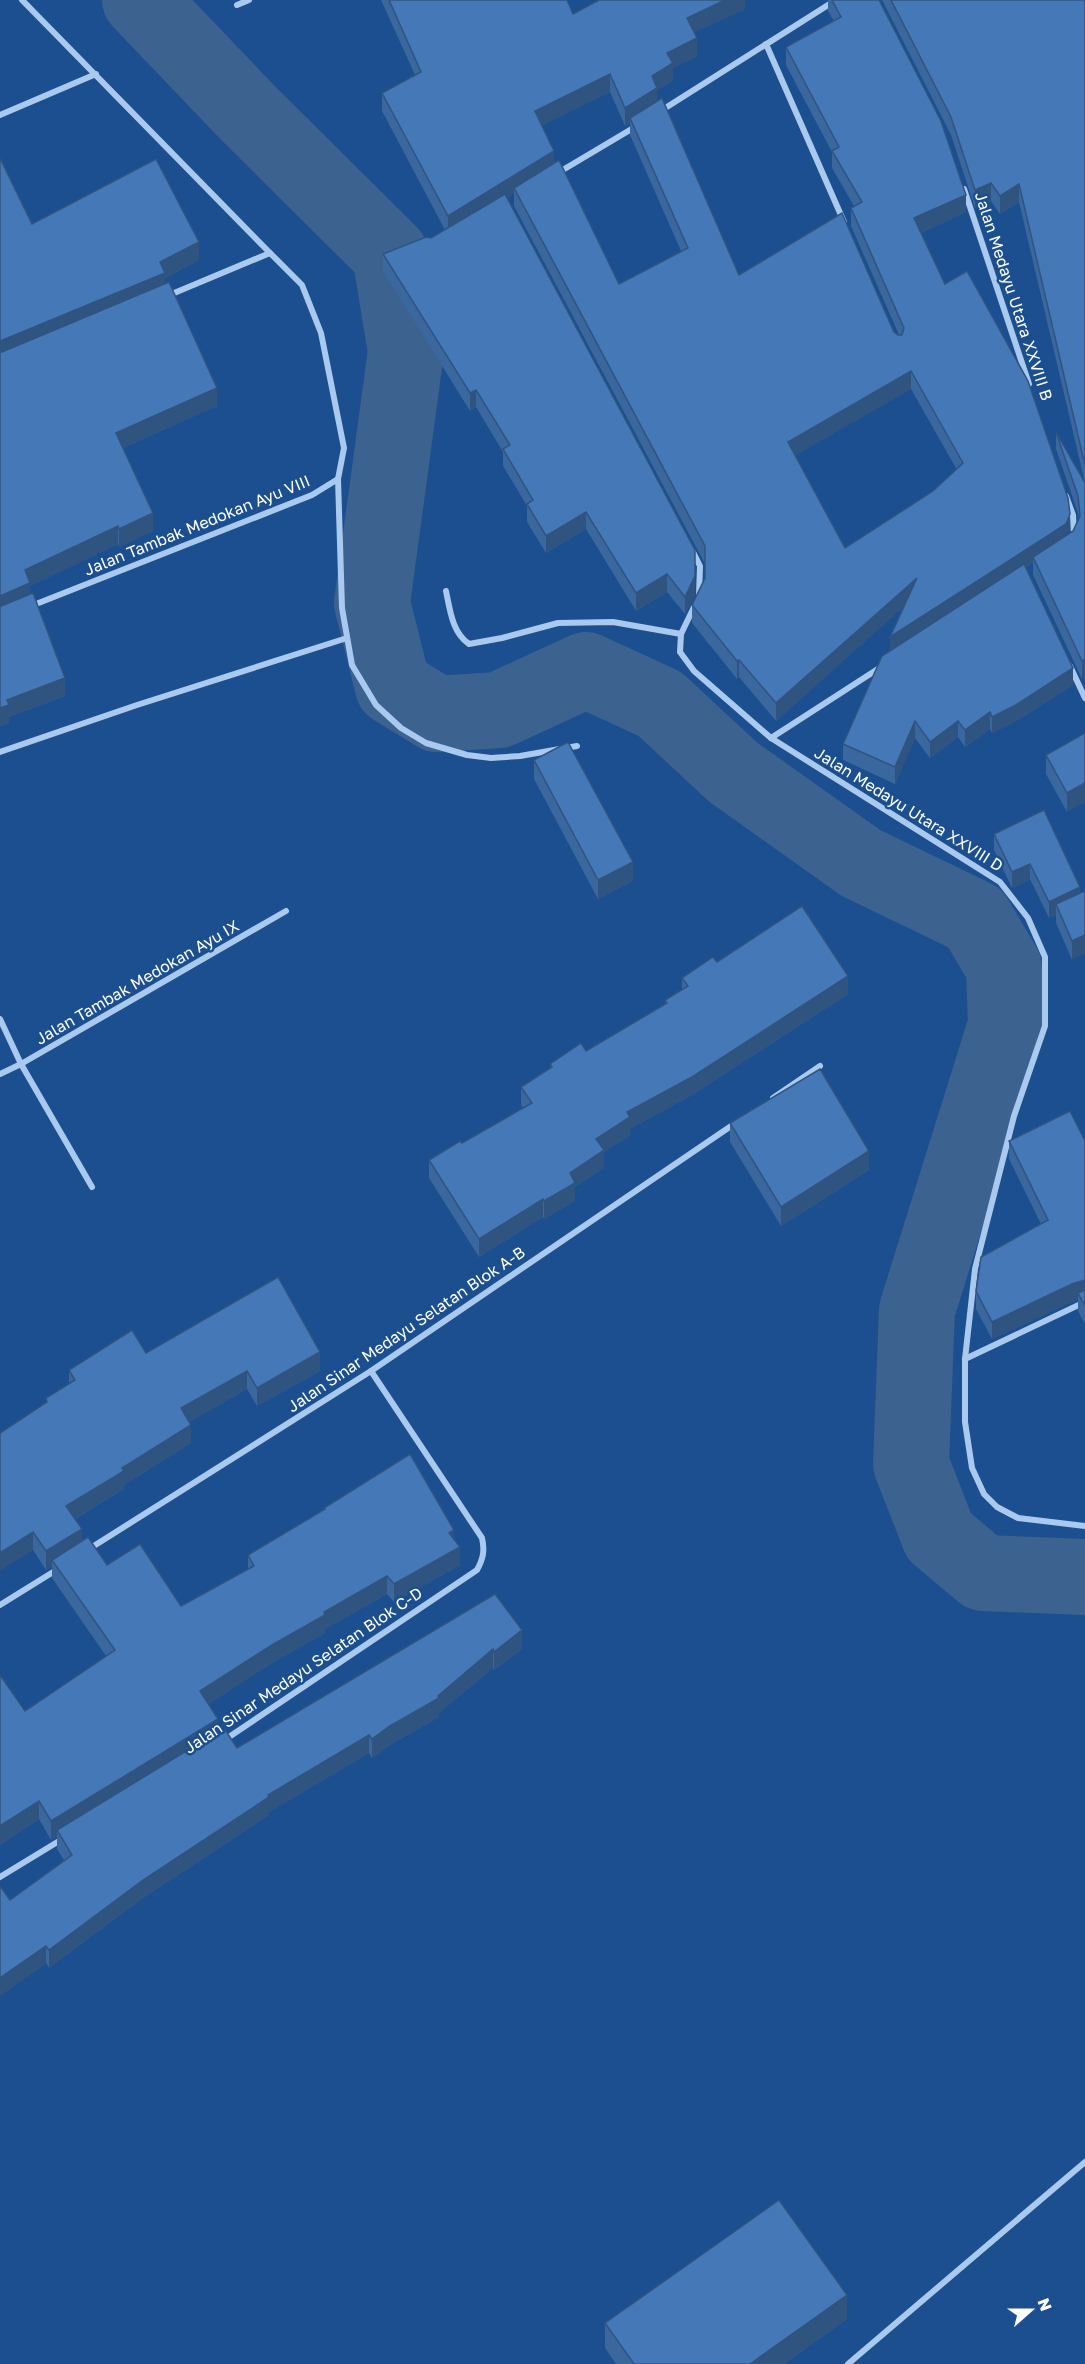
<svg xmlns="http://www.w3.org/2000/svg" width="1085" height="2364" viewBox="0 0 1085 2364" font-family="'Golos Text',sans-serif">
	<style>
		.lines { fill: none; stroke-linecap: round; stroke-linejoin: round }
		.river { stroke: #3c6290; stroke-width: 76 }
		.street { stroke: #a9c9ee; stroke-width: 6 }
		.wall { fill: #3a679d; fill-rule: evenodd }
		.shaded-wall { fill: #305480 }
		.building { fill: #4478b7; stroke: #305480; stroke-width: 1.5; fill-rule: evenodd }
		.labels { text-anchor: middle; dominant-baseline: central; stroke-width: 5; stroke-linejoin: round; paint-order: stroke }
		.street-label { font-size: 16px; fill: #fff; stroke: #1b4f8f }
	</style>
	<rect width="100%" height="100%" fill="#1b4f8f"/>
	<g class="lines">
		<path class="river" d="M140,0L248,113L390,254L406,351L372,603L393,687L437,714L499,710L586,670L660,704L733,772L861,863L975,918L1004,967L1006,1025L917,1310L911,1464L939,1536L983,1573L1085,1577"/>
		<g class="street">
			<path d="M22,0L270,253"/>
			<path d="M237,5L249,0"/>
			<path d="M766,44L844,222"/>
			<path d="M659,112L836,0"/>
			<path d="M0,115L96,74"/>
			<path d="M556,174L635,127"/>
			<path d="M964,189L1029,384"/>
			<path d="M167,296L270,253L302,285L321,333L344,448L338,479L342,608L352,665L376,705L401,728L426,743L467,755L491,758L520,756L577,746"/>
			<path d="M1066,496L1073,515L1074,535"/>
			<path d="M691,548L700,566L699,596"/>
			<path d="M446,591C450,610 452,632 469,644L502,638L558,623L613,622L681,634"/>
			<path d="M695,605L681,634L680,652L694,671L771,738L1000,882L1028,918L1045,957V1026L1014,1116L975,1269L965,1359V1422L972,1468L984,1494L997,1507L1018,1518L1085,1526"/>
			<path d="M31,606L312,495L338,479"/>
			<path d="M1070,666L1085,698"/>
			<path d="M771,738L881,667"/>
			<path d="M0,752L137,705L347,638"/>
			<path d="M0,1019L21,1064L92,1187"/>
			<path d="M0,1074L21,1064L286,911"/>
			<path d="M773,1098L820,1066"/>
			<path d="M965,1359L1085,1302"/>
			<path d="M89,1549L371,1371L737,1122"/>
			<path d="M0,1605L58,1569"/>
			<path d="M223,1741L477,1570C483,1559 485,1551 482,1538L371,1371"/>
			<path d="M0,1877L64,1838"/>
			<path d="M848,2364L1085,2162"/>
		</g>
	</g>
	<g class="wall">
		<path d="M381,0H567L573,14L745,0V9L694,32L697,56L673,68V81L657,90V101L739,275L894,332L898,335H899L851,226V208L854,206L832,168V152L786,65V47L834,21L828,11V0H879L966,212L921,233L945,284L1070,531L1068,534L1073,531L1079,519L1078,513L1056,449V432L1085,483V677L1082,679L1033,575V563L1025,568L1073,685L1016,721L992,733L990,729L965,747L958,737L930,758L915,738L895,784L843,760V744L890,651L903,607L776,721L739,677L737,679L692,623V605L705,578V564L514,206V193L507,198L695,594L685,614L667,592L636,611L586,529L546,553L527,522V506L503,466V452L476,407L470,411L383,271V254L431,238L445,230L382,111V93L415,75ZM610,92L625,126L630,123V135L681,251L619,284L554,163L542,125ZM911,389L957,470L933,491L845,548L795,455Z"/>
		<path d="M882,0H1085V483L1019,202L1000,214L991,201L975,208L951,135Z"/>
		<path d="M0,158L32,224L199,260L165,278V284L217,406L123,448L153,531L119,547L118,544L30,586V595L65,696L9,717V723L0,726Z"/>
		<path d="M1085,733L1067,812L1046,774V755Z"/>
		<path d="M534,760L633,881L598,899L534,779Z"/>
		<path d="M994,834L1080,887L1072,960L1056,923V915L1049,918L1030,879L1012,888L994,850Z"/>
		<path d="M717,962L848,994L692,1095L630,1129V1135L604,1152V1168L575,1187V1201L544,1219L543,1217L479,1257L429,1178V1160L462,1143L523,1108L521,1105V1087L550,1068V1064L586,1051L665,1004V1000L682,990V978Z"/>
		<path d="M730,1123L869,1170L781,1226L730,1142Z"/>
		<path d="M1009,1141H1085V1324L1078,1311V1300L1072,1302L992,1339L976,1309V1291L1041,1224L1009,1159Z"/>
		<path d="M146,1353L320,1371L257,1406L247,1389L189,1422L191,1443L124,1485V1489L75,1519L82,1541L107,1565L181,1606L248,1569V1555L324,1510V1508L454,1539L460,1565L394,1602L387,1594L325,1629V1633L272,1663L208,1704L218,1732L237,1748L495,1594L522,1649L494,1670L493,1668L439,1713V1717L390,1745L372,1758L369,1753L269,1812V1815L143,1898L49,1968L10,1900L64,1860L57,1849V1836L51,1840L39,1819L0,1845V1675L25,1711L106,1656L52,1578V1566L46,1570L33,1550L16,1424L46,1403V1398L69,1384V1370Z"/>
		<path d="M847,2319L784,2364H616L605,2348V2323Z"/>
	</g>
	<g class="shaded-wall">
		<path d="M725,0H745V9L687,36V18Z"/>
		<path d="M697,38V56L673,68V81L657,90V106L630,118V123L625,126V108L652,76L667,53Z"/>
		<path d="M610,74V92L535,129V111Z"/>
		<path d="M554,151V169L514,188V193L448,234V216Z"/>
		<path d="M991,183V201L975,208V190Z"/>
		<path d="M1019,184V202L1000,214V196Z"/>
		<path d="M966,195V212L914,236V218Z"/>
		<path d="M199,242V260L165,278V291L0,359V341Z"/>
		<path d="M911,371V389L788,460V442Z"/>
		<path d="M217,388V406L116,451V433Z"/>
		<path d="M476,390V407L470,411V393Z"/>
		<path d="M586,512V529L546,553V536Z"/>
		<path d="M153,513V531L119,547V529Z"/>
		<path d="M1070,514V531L1066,542L1033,557V563L890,655V637Z"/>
		<path d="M118,526V544L30,586V602L0,614V596L25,570Z"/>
		<path d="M667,574V592L636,611V593Z"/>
		<path d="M695,576V594L685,614V597Z"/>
		<path d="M917,578V595L776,721V703Z"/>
		<path d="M1085,659V677L1082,679V661Z"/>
		<path d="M739,660V677L737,679V661Z"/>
		<path d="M1073,668V685L1016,721L992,733V717Z"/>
		<path d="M65,678V696L9,717V723L0,726V708L7,700Z"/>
		<path d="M990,712V729L965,747V730Z"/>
		<path d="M915,721V738L895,784V767Z"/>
		<path d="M958,721V737L930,758V742Z"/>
		<path d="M1085,783V802L1067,812V793Z"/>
		<path d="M633,862V881L598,899V880Z"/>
		<path d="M1030,864V879L1012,888V872Z"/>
		<path d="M1080,887V903L1056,904V915L1049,918V902Z"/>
		<path d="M1085,935V954L1072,960V941Z"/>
		<path d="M848,976V994L692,1095L630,1129V1135L604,1152V1168L575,1187V1201L544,1219V1201L570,1173L596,1139L627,1112Z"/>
		<path d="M869,1151V1170L781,1226V1207Z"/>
		<path d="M543,1199V1217L479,1257V1239Z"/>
		<path d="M1085,1280V1298L1078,1293V1300L1072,1302L992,1339V1322L1072,1284Z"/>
		<path d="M320,1352V1371L257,1406V1388Z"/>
		<path d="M247,1371V1389L181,1427V1408Z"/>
		<path d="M191,1425V1443L124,1485V1489L66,1524V1506L122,1468Z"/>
		<path d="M82,1529V1547L52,1560V1566L46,1570V1551Z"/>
		<path d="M454,1530V1548L449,1533Z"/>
		<path d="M33,1532V1550L0,1571V1553Z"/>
		<path d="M460,1547V1565L394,1602V1584Z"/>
		<path d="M387,1576V1594L325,1629V1633L272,1663L200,1710V1691L324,1612Z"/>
		<path d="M522,1630V1649L494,1670V1652Z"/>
		<path d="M493,1649V1668L439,1713V1717L390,1745L372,1758V1739L390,1726L438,1696Z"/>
		<path d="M218,1719V1738L57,1830V1836L51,1840V1821Z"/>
		<path d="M369,1735V1753L269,1812V1815L143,1898L49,1968V1950L143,1880L268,1795Z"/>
		<path d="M39,1801V1819L0,1845V1826Z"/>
		<path d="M46,1946V1964L0,1996V1978Z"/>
		<path d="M847,2295V2319L784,2364H750Z"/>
	</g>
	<g class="building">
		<path d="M389,0H567L573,14L599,0H725L687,18L697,38L667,53L673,63L652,76L657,88L625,108L610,74L535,111L554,151L448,216L382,93L421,72Z"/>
		<path d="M832,0H879L941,121L966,195L914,218L945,284L967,271L1028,381L1068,498L1070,514L1066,524L890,637L917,578L776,703L739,660L737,661L692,605L705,578V546L514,188L559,160L619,284L688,248L630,118L662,98L739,275L842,213L894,332L898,335H902L904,328L851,208L862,202L832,151L839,147L786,47L841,17ZM911,371L963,463L933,491L845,548L788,442Z"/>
		<path d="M891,0H1085V465L1019,184L1000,196L991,183L975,190L951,117Z"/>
		<path d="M0,158L32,224L156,159L199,242L160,262L165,273L0,341Z"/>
		<path d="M505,194L695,550V576L685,597L667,574L636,593L586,512L546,536L527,504L533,500L503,449L510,445L476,390L470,393L383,254L426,237L431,238Z"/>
		<path d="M169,282L217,388L116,433L153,513L119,529L118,526L25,570L30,583L0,596V352H2Z"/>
		<path d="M1056,432L1085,483V659L1082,661L1033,557L1073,531L1080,516L1078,496Z"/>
		<path d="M1024,564L1073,668L1016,705L992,717L990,712L965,730L958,721L930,742L915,721L895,767L843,744L882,656Z"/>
		<path d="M33,593L65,678L7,700L9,705L0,708V605L1,606Z"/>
		<path d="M1085,733V783L1067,793L1046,755Z"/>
		<path d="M568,742L633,862L598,880L534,760Z"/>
		<path d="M1044,810L1080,887L1049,902L1030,864L1012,872L994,834Z"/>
		<path d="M1085,891V935L1072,941L1056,904Z"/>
		<path d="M802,906L848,976L692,1077L627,1112L630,1117L596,1139L604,1150L570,1173L575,1183L544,1201L543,1199L479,1239L429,1160L460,1141L462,1143L532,1103L521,1087L552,1067L550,1064L581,1043L586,1051L667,1003L665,1000L688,986L682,978L713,957L717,962Z"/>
		<path d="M820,1069L869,1151L781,1207L730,1123Z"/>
		<path d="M1070,1111L1085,1141V1280L1072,1284L992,1322L976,1291L981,1257L1048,1220L1009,1141Z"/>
		<path d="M278,1277L320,1352L257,1388L247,1371L181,1408L191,1425L122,1468L124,1471L66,1506L82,1529L46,1551L33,1532L0,1553V1433L47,1402L46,1398L75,1380L69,1370L132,1330L146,1353Z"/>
		<path d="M1085,1290V1306L1078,1293Z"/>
		<path d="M410,1454L454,1530L449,1533L460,1547L394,1584L387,1576L324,1612L325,1615L272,1645L200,1691L218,1719L51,1821L39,1801L0,1826V1675L25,1711L115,1650L52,1560L88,1537L107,1565L140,1544L181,1606L254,1566L248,1555L325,1509L324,1508Z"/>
		<path d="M495,1594L522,1630L494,1652L493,1649L438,1696L439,1698L390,1726L372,1739L369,1735L268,1795L269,1797L143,1880L49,1950L46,1946L0,1978V1886L10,1900L72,1855L57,1830L224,1728L237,1748Z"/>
		<path d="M779,2200L847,2295L750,2364H634L605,2323Z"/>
	</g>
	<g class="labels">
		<g class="street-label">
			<text transform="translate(1014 296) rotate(72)">Jalan Medayu Utara XXVIII B</text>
			<text transform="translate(197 525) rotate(-22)">Jalan Tambak Medokan Ayu VIII</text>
			<text transform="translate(909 809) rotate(32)">Jalan Medayu Utara XXVIII D</text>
			<text transform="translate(137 982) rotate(-30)">Jalan Tambak Medokan Ayu IX</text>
			<text transform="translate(406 1329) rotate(-34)">Jalan Sinar Medayu Selatan Blok A-B</text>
			<text transform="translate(303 1670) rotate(-34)">Jalan Sinar Medayu Selatan Blok C-D</text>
		</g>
	</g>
	<g transform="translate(1031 2310) rotate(69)" stroke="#1b4f8f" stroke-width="4.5" paint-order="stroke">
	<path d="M0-4.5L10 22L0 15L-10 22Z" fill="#ffffff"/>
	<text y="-9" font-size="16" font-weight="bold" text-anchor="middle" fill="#ffffff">N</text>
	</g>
</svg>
